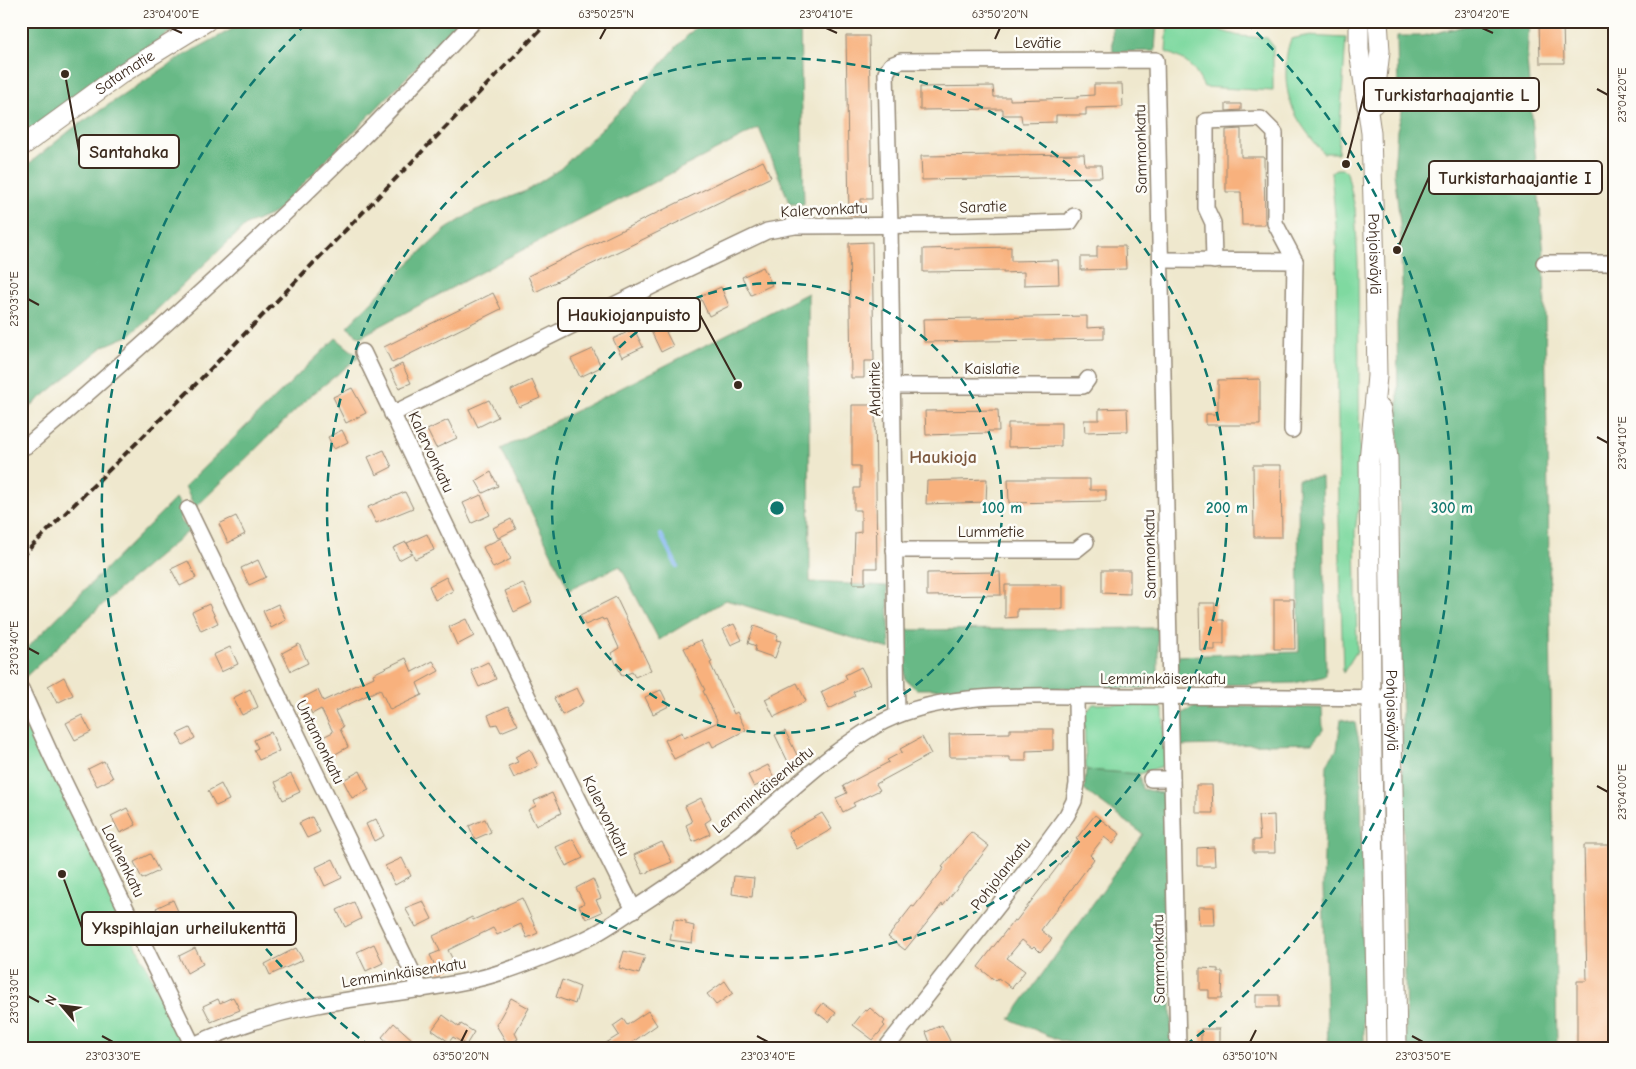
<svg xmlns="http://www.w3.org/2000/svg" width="1636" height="1069" viewBox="0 0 1636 1069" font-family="'Comic Neue',sans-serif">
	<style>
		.green { fill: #7fd9a0; stroke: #5d825f }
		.forest { fill: #67b986; stroke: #517252 }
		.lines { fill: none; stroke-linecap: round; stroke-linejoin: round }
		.stream { stroke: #84b7f1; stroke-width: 4.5 }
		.building { fill: #f8b17d }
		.minor-casing { stroke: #958976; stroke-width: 18 }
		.major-casing { stroke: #958976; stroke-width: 21 }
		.minor { stroke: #fff; stroke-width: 15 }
		.major { stroke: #fff; stroke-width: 19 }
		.rail { stroke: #3b2a1e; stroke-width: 4; stroke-dasharray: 8 4; stroke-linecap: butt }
		.ticks { fill: none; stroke: #3b2a1e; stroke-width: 2 }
		.ring { fill: none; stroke: #0f766e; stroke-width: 2.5; stroke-dasharray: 9 6 }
		.labels { text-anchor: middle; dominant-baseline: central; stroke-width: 5; stroke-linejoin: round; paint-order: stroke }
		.street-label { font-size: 16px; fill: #3b2a1e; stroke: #fdfcf7 }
		.neighbourhood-label { font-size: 18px; font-weight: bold; fill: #7d593f; stroke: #fdfcf7 }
		.centre { fill: #0f766e; stroke: #fdfcf7; stroke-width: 2.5 }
		.ring-label { font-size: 15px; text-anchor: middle; font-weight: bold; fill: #0f766e; stroke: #fdfcf7; stroke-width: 5; stroke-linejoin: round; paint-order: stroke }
		.leader { fill: none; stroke: #3b2a1e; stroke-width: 2 }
		.callout-dot { fill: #3b2a1e; stroke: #fdfcf7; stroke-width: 2 }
		.callout { fill: #fdfcf7; stroke: #3b2a1e; stroke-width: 2 }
		.callout-label { font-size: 18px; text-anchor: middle; font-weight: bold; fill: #3b2a1e }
		.neatline { fill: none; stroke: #3b2a1e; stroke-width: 2 }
		.ticks-label { font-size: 12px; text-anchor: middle; fill: #3b2a1e }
	</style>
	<rect width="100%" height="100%" fill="#fdfcf7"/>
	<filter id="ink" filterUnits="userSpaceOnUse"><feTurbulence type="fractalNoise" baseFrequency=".02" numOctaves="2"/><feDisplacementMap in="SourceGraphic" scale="10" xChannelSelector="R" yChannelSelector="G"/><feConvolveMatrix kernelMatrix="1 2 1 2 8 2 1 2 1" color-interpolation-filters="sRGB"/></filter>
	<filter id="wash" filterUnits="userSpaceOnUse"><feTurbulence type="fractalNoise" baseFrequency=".0096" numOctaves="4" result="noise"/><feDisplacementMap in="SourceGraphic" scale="20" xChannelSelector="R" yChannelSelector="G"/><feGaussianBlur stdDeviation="1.12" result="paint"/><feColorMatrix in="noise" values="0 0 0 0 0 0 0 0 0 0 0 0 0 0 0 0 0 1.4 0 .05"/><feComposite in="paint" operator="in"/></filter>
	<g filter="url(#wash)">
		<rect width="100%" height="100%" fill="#efe8ce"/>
		<g class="green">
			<path d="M1168,21H1204L1222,31L1239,36L1267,38L1273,46V91L1204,87C1193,66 1188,61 1166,52Z"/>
			<path d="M1223,21H1344L1323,27L1239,25Z"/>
			<path d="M1305,36L1346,38L1338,153H1323C1301,125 1285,107 1286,69C1286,58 1287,49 1291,39Z"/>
			<path d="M1336,169H1343L1347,172L1355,208L1358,262L1360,494L1355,532L1357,651L1343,673L1339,520L1336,225L1331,172Z"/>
			<path d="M1153,703L1163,709L1166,765L1139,774L1086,770L1084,716L1093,704Z"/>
			<path d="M21,706L183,1043L172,1048H21Z"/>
		</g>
		<g class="forest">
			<path d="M21,21H190L167,34L50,114L21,138Z"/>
			<path d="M247,21H461L275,213L246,225L130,335L104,346L21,414V170L72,129L181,57Z"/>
			<path d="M702,21H842L800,24L804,204H790L759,128L507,258L360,337L347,327L406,266L445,230L476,210L526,191L560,169L629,102L679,44Z"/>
			<path d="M1112,21H1157L1155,51L1113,52Z"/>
			<path d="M1486,21H1529L1527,60L1544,255L1557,1048H1406L1397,323L1402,285L1400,223L1394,172L1397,130L1403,108L1398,94L1397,36H1423Z"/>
			<path d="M808,293L810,582L888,586L890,649L726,600L659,640L620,566L569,590L501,449Z"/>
			<path d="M336,338L359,357L309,397L195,508L185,486Z"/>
			<path d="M1322,477L1326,676L1294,683L1183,686L1176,670V656L1299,652L1298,479Z"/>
			<path d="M176,498L185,513L179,519L190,530L117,591L23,679L21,674V654Z"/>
			<path d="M1158,628V676L1147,688L916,689L905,679L904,630Z"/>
			<path d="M1196,706L1322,708L1323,730L1312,743L1177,746V716Z"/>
			<path d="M1341,719L1355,723L1361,750L1364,1048H1328L1323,887L1327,764L1337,749Z"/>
			<path d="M1086,770L1139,774L1142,789L1166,794L1172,1048H1102L1061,1041L1010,1019L1143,834L1084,790Z"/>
		</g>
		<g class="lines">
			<path class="stream" d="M661,535L677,566"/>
		</g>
		<g id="blocks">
			<g class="building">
				<path d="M1539,21H1563L1564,63H1540Z"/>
				<path d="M846,36H869L872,199H861V215H849Z"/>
				<path d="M1094,84H1122L1123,107L1086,108V115H1056V122L1022,123L1021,115H1003V109L920,110V87L993,86L994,97H1010V100L1078,98V96L1094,95Z"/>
				<path d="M1226,104H1241V110L1226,111Z"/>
				<path d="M1241,129V157H1264L1265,225H1242L1241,192H1226V130Z"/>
				<path d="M1084,154L1085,165H1101L1102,177L922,180L921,156Z"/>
				<path d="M763,161L771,177L535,292L528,276Z"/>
				<path d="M872,242L874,361H864V378H851L849,243Z"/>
				<path d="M1097,246H1125L1126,269L1081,270V257H1097Z"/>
				<path d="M1011,247V261L1058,260L1059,284L1024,285V272L1003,273V271L923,272V249Z"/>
				<path d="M763,267L772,285L751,295L742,277Z"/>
				<path d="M721,287L729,306L709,316L700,297Z"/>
				<path d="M493,293L501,309L392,363L384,347Z"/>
				<path d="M678,307L686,324L666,332L673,346L661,352L651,331L659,327L655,318Z"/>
				<path d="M1087,316V328L1104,327V339L924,342L923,319Z"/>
				<path d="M634,329L643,347L622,357L613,339Z"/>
				<path d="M593,349L601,367L580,377L571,359Z"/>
				<path d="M402,364L411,383L399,388L390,370Z"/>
				<path d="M1260,379V425H1206V414H1218V380Z"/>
				<path d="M532,380L540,398L519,407L511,390Z"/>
				<path d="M352,388L366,413L346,423L333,397Z"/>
				<path d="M489,400L498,417L478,427L469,409Z"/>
				<path d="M852,405H875L877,568H865V584H853L855,533L861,532V510H854V488H860V466H852Z"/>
				<path d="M1127,408L1128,431L1085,432L1084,420H1099V409Z"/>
				<path d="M998,410L999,431H988V433L926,435L925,411Z"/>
				<path d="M448,420L457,438L436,448L427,430Z"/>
				<path d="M1008,423H1061V446L1008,447Z"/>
				<path d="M342,430L348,442L334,449L328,437Z"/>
				<path d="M384,450L392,467L376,475L368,457Z"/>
				<path d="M1253,465H1281L1282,537H1254Z"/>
				<path d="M491,472L498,486L483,493L476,481Z"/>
				<path d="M987,479L986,502L926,504L927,481Z"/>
				<path d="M1008,479H1090V490H1106V501L1009,503Z"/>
				<path d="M405,492L413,508L376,523L368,507L386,499V500Z"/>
				<path d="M481,495L490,515L472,523L463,503Z"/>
				<path d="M236,516L245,534L228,543L219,524Z"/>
				<path d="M511,519L516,529L498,538L493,528Z"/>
				<path d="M427,534L434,550L415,559L412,553L399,560L393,548L406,542L412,552L407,543Z"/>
				<path d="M501,538L511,559L493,568L483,547Z"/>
				<path d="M258,560L266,577L249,585L241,568Z"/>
				<path d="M188,561L196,578L180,586L171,569Z"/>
				<path d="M1102,570H1130V594L1102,593Z"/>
				<path d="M1000,572L1001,595L927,596V573Z"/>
				<path d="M446,577L453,591L435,600L429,586Z"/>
				<path d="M523,583L532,603L514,612L505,591Z"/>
				<path d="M1005,585H1063V609H1017V617L1005,618Z"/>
				<path d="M616,597L651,670L635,677L632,672L622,676L611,653L619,648L606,619L603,620L602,618L585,625L580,615Z"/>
				<path d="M1274,599H1294L1295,649H1274Z"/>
				<path d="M1199,603H1215V620H1224V644H1215V650H1200Z"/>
				<path d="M209,604L218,623L201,631L192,612Z"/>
				<path d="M278,604L286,620L271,628L263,611Z"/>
				<path d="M466,619L474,636L457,645L449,627Z"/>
				<path d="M734,624L742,640L731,645L723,629Z"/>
				<path d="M754,626L778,635L776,640L781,641L775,658L755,651L756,646L748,643Z"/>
				<path d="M701,640L712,662L710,663L734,714L737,712L746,730L713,747L710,741L674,759L665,740L682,732L684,738L718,722L703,691L705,690L684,648Z"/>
				<path d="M299,644L308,663L291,671L282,653Z"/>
				<path d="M230,647L238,664L221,672L213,655Z"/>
				<path d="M406,658L412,672L433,661L439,671L417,683L422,695L390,710L380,689L335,711L343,727L340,729L348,747L332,756L323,737L333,732L321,709L312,714L304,697L318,690L323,701L374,677L373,674Z"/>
				<path d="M488,662L496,679L479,687L471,670Z"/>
				<path d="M861,667L870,684L853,692L855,696L829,709L821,692L847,679L845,675Z"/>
				<path d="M64,677L73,695L57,703L48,686Z"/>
				<path d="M797,683L806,701L774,717L765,699Z"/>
				<path d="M577,688L584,702L581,704V705L562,715L554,698Z"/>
				<path d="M250,689L258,707L242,715L233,698Z"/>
				<path d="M661,690L669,706L653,714L645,697Z"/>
				<path d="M508,706L518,725L501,732L497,724L492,725L488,715Z"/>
				<path d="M82,715L91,732L75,740L66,723Z"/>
				<path d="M190,728L195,738L183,745L177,734Z"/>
				<path d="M1010,729H1053V750L1026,751V761H1010V757H950L949,734L1010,733Z"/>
				<path d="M785,731L802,765L792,770L775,735Z"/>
				<path d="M271,732L279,751L259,760L254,750L258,748L254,740Z"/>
				<path d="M922,737L931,754L876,784L880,790L853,803L855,806L843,812L836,798L847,793L843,786L889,762L887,760L902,752L900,749Z"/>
				<path d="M530,749L538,766L514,778L508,766L518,762L515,757Z"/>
				<path d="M104,761L113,778L97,786L88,769Z"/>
				<path d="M768,765L774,778L754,787L748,775Z"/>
				<path d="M360,771L369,790L352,798L343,780Z"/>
				<path d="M291,774L300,792L283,800L275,782Z"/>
				<path d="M221,784L229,800L216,806L208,791Z"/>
				<path d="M1196,785H1212L1213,813H1196Z"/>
				<path d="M552,793L561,813L536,826L528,810L536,806L534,801Z"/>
				<path d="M701,798L711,819L705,823L710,834L693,842L686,825L692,822L685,806Z"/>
				<path d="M127,808L136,825L120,833L111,816Z"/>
				<path d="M822,813L832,829L797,849L788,833Z"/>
				<path d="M1095,815L1120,834L1113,844L1104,837L1090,855L1094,859L1041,930L1052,939L1040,952L1034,946L1032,948L1022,940L1007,958L1025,971L1012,988L998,978L996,981L978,967L1014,920L1016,921L1078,840L1076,839Z"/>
				<path d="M1274,815L1275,853H1253V840H1260L1258,816Z"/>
				<path d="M312,817L320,832L307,838L299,823Z"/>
				<path d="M376,819L384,836L374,841L366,824Z"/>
				<path d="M485,819L491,832L475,839L469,826Z"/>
				<path d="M971,832L989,846L943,906L942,904L905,950L888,937L912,906L914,907L944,868L942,867Z"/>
				<path d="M573,839L583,858L566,866L556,847Z"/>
				<path d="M662,842L672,862L643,874L634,855Z"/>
				<path d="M1584,845H1615V1048H1577V981H1587Z"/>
				<path d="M1214,847L1215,866H1197V848Z"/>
				<path d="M150,854L159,871L142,879L134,862Z"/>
				<path d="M402,858L411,876L395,885L385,866Z"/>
				<path d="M333,859L342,878L325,886L316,867Z"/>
				<path d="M734,876L754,878L752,897L732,894Z"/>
				<path d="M593,879L601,898L596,900L602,912L586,919L579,906L584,903L576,888Z"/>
				<path d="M522,898L538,933L527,938L521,924L497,935L493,928L448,950L456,966L439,974L430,955L440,951L433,936L472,917L473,920Z"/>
				<path d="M173,900L181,918L165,926L156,908Z"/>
				<path d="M423,901L432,919L416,927L405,908Z"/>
				<path d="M354,902L361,919L345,927L337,910Z"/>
				<path d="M1198,907H1214L1215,925H1199Z"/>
				<path d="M674,919L686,921V924L694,926L692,943L670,940Z"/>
				<path d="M374,944L383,963L366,971L357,952Z"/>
				<path d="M195,948L203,964L187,973L179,956Z"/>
				<path d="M296,948L303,960L270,975L265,964Z"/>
				<path d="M624,951L645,956L639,974L619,968Z"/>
				<path d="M1200,968L1218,969V972H1223L1222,998H1209V990H1200Z"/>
				<path d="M562,980L580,987L575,1004L556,997Z"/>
				<path d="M725,981L733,993L716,1005L707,994Z"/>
				<rect x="1256" y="995" width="23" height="12"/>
				<path d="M233,997L240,1010L211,1022L203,1006L218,999L220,1003Z"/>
				<path d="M511,998L529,1008L515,1033L518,1039L508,1045L496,1025Z"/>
				<path d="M823,1003L836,1013L829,1022L816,1012Z"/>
				<path d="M870,1008L885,1021L883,1024L885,1026L873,1040L853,1025L865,1010L867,1011Z"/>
				<path d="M648,1011L657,1025L624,1048H598L619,1035L613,1026L623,1019L627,1025Z"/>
				<path d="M443,1015L459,1027L461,1024L474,1032L466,1045L453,1037L449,1042L432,1030Z"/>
				<path d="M394,1023L413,1040L406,1048H394L382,1037Z"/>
				<path d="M942,1025L950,1041L936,1048H932L926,1032Z"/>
				<rect x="1201" y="1029" width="18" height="19"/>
			</g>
		</g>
	</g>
	<g filter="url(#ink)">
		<use href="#blocks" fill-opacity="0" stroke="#958976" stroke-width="1"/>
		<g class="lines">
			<defs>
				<g id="minor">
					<path d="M1161,260L1295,261L1292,430"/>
					<path d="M1214,261L1213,223L1206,208V121L1261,119L1275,133V223L1295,261"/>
					<path d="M1544,263H1615"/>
					<path d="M363,352L539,720L634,910"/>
					<path d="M892,386H1083L1088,379"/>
					<path d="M392,414L681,272L767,231L795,226L961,225L1070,222L1074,216"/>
					<path d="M21,448L28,445C141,348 253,247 359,141C398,102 436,61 474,21"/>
					<path d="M188,509L421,990"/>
					<path d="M894,550H1076L1086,542"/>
					<path d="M21,689L51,755L194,1048"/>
					<path d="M897,715L890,225L886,73L891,65L901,61L1156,60L1178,1048"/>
					<path d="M1151,779H1172"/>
					<path d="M187,1048C228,1029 273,1013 317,1005C370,995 424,991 477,979C509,972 551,954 581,941C601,933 619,919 637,907C677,881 716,854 753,823C792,789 830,753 875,726C941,688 1037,697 1111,696C1204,696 1298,697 1391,698"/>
					<path d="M886,1048L1031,864L1067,815L1074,801L1077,784L1076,697"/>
				</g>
				<g id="major">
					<path id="s1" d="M1359,21V50L1371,133L1375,270L1377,376L1369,461L1371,698L1377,1048"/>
					<path d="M1374,104L1380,51L1378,21"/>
					<path id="s2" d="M21,147L121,74L207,21"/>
					<path id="s3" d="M1381,409L1388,458L1397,1048"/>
				</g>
			</defs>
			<use href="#minor" class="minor-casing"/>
			<use href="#major" class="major-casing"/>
			<use href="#minor" class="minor"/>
			<use href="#major" class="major"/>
			<path class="rail" d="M21,557L192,388L549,21"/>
		</g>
	</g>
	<path class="ticks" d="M171,28L182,33M826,28L837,33M1482,28L1493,33M600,39L606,28M995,39L1000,28M1597,89L1608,95M28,299L39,305M1597,437L1608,443M28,648L39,654M1597,786L1608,792M28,996L39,1002M102,1036L113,1042M757,1036L768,1042M1412,1036L1423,1042M461,1042L467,1030M1250,1042L1256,1030"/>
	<g class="ring">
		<circle cx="777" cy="508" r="225"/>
		<circle cx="777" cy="508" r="450"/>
		<path d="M371 1047A675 675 0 0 1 308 22M1246 22A675 675 0 0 1 1183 1047"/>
	</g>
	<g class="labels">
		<g class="street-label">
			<text x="1038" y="43">Levätie</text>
			<text stroke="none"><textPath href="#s2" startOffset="128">Satamatie</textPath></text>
			<text transform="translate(1141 149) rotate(-91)">Sammonkatu</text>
			<text transform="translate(983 207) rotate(-2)">Saratie</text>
			<text transform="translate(824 210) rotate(-3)">Kalervonkatu</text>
			<text stroke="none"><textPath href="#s1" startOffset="234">Pohjoisväylä</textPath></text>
			<text x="992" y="369">Kaislatie</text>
			<text transform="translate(875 389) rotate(-91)">Ahdintie</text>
			<text transform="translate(431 452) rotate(65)">Kalervonkatu</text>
			<text x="991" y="532">Lummetie</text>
			<text transform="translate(1150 554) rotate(-91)">Sammonkatu</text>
			<text x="1163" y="679">Lemminkäisenkatu</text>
			<text stroke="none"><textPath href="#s3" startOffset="302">Pohjoisväylä</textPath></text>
			<text transform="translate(320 742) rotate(64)">Untamonkatu</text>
			<text transform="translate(763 790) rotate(-40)">Lemminkäisenkatu</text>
			<text transform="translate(606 816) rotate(64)">Kalervonkatu</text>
			<text transform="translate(123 861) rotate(64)">Louhenkatu</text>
			<text transform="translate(1001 874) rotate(-52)">Pohjolankatu</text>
			<text transform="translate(1159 959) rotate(-91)">Sammonkatu</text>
			<text transform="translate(404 973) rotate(-9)">Lemminkäisenkatu</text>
		</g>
		<g class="neighbourhood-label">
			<text x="943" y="457">Haukioja</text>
		</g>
	</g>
	<circle cx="777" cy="508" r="8" class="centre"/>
	<g class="ring-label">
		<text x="1002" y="513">100 m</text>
		<text x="1227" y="513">200 m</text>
		<text x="1452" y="513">300 m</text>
	</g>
	<path class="leader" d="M1346 164L1364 95M65 74L79 151M1397 250L1429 177M738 385L700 315M62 874L82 928"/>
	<g class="callout-dot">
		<circle cx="1346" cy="164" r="5"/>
		<circle cx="65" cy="74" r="5"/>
		<circle cx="1397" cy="250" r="5"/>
		<circle cx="738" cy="385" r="5"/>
		<circle cx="62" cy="874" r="5"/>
	</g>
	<g class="callout">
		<rect x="1364" y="78" width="175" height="33" rx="5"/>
		<rect x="79" y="135" width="100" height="33" rx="5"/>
		<rect x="1429" y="161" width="173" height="33" rx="5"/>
		<rect x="558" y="298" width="142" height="33" rx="5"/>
		<rect x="82" y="912" width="214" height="33" rx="5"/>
	</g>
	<g class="callout-label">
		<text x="1452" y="101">Turkistarhaajantie L</text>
		<text x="129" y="158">Santahaka</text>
		<text x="1515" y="184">Turkistarhaajantie I</text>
		<text x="629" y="321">Haukiojanpuisto</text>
		<text x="189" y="934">Ykspihlajan urheilukenttä</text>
	</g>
	<rect width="1636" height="1069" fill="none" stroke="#fdfcf7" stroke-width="55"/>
	<g transform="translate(62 1006) rotate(298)" stroke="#fdfcf7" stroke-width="4" paint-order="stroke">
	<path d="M0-4L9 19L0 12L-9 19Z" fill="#3b2a1e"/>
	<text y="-8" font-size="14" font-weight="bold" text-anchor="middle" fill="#3b2a1e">N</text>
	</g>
	<rect x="28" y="28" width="1580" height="1014" class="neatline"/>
	<g class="ticks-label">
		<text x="171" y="18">23°04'00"E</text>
		<text x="606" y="18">63°50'25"N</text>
		<text x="826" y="18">23°04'10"E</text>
		<text x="1000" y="18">63°50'20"N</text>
		<text x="1482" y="18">23°04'20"E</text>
		<text transform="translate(1622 95) rotate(-90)" y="4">23°04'20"E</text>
		<text transform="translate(14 299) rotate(-90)" y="4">23°03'50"E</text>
		<text transform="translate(1622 443) rotate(-90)" y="4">23°04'10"E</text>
		<text transform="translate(14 648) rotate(-90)" y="4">23°03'40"E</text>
		<text transform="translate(1622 792) rotate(-90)" y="4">23°04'00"E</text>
		<text transform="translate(14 996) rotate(-90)" y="4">23°03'30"E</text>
		<text x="113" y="1060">23°03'30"E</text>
		<text x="461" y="1060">63°50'20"N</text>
		<text x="768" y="1060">23°03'40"E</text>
		<text x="1250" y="1060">63°50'10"N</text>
		<text x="1423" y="1060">23°03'50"E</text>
	</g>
</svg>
